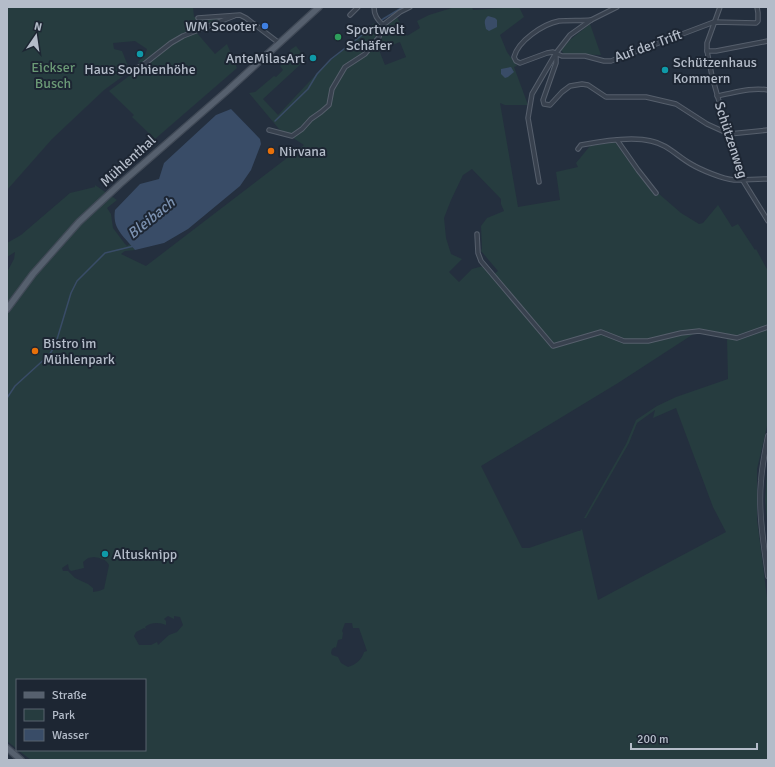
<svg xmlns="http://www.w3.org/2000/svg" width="775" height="767" viewBox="0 0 775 767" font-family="Signika,sans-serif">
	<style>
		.green { fill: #263c3f; fill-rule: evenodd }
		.water { fill: #394c67 }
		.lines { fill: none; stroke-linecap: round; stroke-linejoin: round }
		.stream { stroke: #394c67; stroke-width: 1.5 }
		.minor-casing { stroke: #565f6c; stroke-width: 5.5 }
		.tertiary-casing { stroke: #565f6c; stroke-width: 6 }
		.primary-casing { stroke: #414a57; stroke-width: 8 }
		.minor { stroke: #38414e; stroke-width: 3.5 }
		.tertiary { stroke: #38414e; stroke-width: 4.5 }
		.primary { stroke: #56606e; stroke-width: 5.5 }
		.shop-dot { fill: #3f7fe0; stroke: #1d2633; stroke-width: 1.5 }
		.leisure-dot { fill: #2e9e5b; stroke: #1d2633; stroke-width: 1.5 }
		.culture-dot { fill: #0f9aa8; stroke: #1d2633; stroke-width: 1.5 }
		.food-dot { fill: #e8710a; stroke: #1d2633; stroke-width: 1.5 }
		.labels { text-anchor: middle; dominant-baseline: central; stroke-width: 4; stroke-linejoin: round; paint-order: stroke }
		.poi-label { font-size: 14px; fill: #b4bcc9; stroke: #1d2633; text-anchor: start }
		.street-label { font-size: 14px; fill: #b4bcc9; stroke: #1d2633 }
		.park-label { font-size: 14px; fill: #6b9a76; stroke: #1d2633 }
		.water-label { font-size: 15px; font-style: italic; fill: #7c92b1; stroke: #1d2633 }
	</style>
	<rect width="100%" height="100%" fill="#242f3e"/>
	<g class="green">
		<path d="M7,7H193L194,17H227V19L188,33L141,65L138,62L145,55L147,49L135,41L113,43L114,49L122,51L130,71L104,90L52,139L7,190Z"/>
		<path d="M455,7H472L473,10L519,7L524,17L500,35L507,52L517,66L514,67L528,105H505L500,103L518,207L560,200L556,172L578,167L576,163L590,146L615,142L638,174L657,196L658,193L681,213L699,224L703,223L718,205L732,227L738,224L755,250L756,249L768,271V422L757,469V520L768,605V760H31L18,750H145V680H17V749L7,741V272L14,259L15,252L7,257V243L21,235L70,193L95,187V185L117,200L107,208L111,214L113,228L125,244L127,246L130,244L135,250L125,251L121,254L146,266L304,145L279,129L249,93L255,92L274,76L276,77L283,70L280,66L291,57L290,50L296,46L304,56L302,63L263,99L278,115L324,66L374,23L389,24L397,17L407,36L420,28L417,21L429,15ZM400,42L406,57L385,65L379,50ZM472,169L501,199V204L504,211L487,218L481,226L482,249L481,251L498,271L494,274L553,344L549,345L483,266L472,269L459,282L449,272L462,259L451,254L446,238L444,218L451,200L463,175ZM695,333L727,338L728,379L676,397L657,406L636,420L626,444L584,518H586L629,443L637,423L655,410L653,418L676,408L713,507L726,532L598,600L582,529L580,531H578L529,548H522L481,466L618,383ZM94,557C100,558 106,559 109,565L104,589L99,591L93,592V588L88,584L75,578L68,571H63L62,568L68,564L69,569L71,571L84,568L83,562L88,558ZM168,616L174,619V616L180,617L183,625L177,632L169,635L158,645L157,642L151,645H139L134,636L136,632L144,628L146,629L145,627C150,622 160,622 166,625V621L164,619ZM345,623H352L353,628H359L367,651L364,652C362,660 355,665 348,667L341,663L338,657L332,655L331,653L332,649L335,647L336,648L338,640L342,639L343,633L342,631Z"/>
		<path d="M590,24L601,55L564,54L561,50L571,39Z"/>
		<path d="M196,32L215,54L227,44L237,68L155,139L132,117L134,115L109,91L172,44L182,37Z"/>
		<path d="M768,458V530L765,500Z"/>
	</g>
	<g class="water">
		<path d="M488,16L495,18L497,20V27L489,31L486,29C485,24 483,20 488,16Z"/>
		<path d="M511,67L514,72L508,77L505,78L501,74V69Z"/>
		<path d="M231,109L260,139L261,144L251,170L240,186L188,229L164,243L135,250C124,236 112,229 115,210L140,184L159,179L164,163L216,115Z"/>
	</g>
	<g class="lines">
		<g class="stream">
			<path d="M275,121L308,89L317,74L331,59L383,19L403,7"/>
			<path d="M7,398L15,386L49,355L55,346L71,293L77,281L105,253L134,246"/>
		</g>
		<defs>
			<g id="minor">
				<path d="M374,7C374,15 377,19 383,25"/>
				<path d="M720,7L707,43V51L712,76L735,159L742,179L768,221"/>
				<path d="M350,15L358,7"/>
				<path d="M198,18L240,15L246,18L279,43"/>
				<path d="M591,20C581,21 570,20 559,21C543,24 518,41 514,57L516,61L520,63L547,53L553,52L562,56H585L604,61H611L714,22L756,23L758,21V13L757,7"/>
				<path d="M383,25L400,12L410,7"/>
				<path d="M707,51H716L768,41"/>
				<path d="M556,53V63L543,100L544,104L550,105L562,92L570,86L582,84L588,85L606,97H646L676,104L707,124L729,134L768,130"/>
				<path d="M133,70L143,65L171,43L183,36L234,16"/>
				<path d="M717,96C734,93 751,87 768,90"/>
				<path d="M269,130L292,136L302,129L311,119L321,112L329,105L332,89L345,67L365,54L379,37L383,25"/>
				<path d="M617,140L638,170L656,193"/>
				<path d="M578,149L581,145C601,141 632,136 651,141C667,144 677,156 691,164C701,170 723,179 734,180C745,180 757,179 768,179"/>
				<path d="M539,182L528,118L532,94L556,53L570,35L591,20L617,7"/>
				<path d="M477,234L478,253L481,261L553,346L601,332L624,341H648L681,333L699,331L737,338L768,327"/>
			</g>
			<path id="tertiary" d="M768,436C765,451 762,466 761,481C758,513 764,545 768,576"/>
			<g id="primary">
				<path d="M7,309L33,274L79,222L120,184L228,90L319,7"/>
				<path d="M7,748L21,760"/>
			</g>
		</defs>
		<use href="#minor" class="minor-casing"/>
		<use href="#tertiary" class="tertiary-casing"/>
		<use href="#primary" class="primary-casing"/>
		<use href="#minor" class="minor"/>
		<use href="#tertiary" class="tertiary"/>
		<use href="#primary" class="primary"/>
	</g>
	<circle class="shop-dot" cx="265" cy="26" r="4"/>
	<circle class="leisure-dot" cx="338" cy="37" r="4"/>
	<g class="culture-dot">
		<circle cx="140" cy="54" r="4"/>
		<circle cx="313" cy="58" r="4"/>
		<circle cx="665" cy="70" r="4"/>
		<circle cx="105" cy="554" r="4"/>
	</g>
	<g class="food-dot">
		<circle cx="271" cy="151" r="4"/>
		<circle cx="35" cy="351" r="4"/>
	</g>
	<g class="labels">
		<g class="poi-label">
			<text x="257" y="26" text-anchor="end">WM Scooter</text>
			<text x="346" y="29">Sportwelt<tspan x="346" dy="16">Schäfer</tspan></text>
			<text x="305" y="58" text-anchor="end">AnteMilasArt</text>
			<text x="673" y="62">Schützenhaus<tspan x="673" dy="16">Kommern</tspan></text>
			<text x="140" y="69" text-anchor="middle">Haus Sophienhöhe</text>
			<text x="279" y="151">Nirvana</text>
			<text x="43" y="343">Bistro im<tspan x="43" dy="16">Mühlenpark</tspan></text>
			<text x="113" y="554">Altusknipp</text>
		</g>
		<g class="street-label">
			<text transform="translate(648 46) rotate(-20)">Auf der Trift</text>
			<text transform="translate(731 140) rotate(72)">Schützenweg</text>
			<text transform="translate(128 161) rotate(-42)">Mühlenthal</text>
		</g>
		<g class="park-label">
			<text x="53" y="67">Eickser<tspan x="53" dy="16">Busch</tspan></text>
		</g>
		<g class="water-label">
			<text transform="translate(151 218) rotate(-39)">Bleibach</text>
		</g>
	</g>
	<rect width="775" height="767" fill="none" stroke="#b4bcc9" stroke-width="16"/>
	<rect x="16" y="679" width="130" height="72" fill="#1d2633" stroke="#59626f"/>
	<rect x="24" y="692" width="20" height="6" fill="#56606e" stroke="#59626f"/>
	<text x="52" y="699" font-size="12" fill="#b4bcc9">Straße</text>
	<rect x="24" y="709" width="20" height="12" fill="#263c3f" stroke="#59626f"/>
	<text x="52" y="719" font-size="12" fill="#b4bcc9">Park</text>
	<rect x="24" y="729" width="20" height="12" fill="#394c67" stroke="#59626f"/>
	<text x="52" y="739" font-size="12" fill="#b4bcc9">Wasser</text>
	<g transform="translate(36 36) rotate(13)" stroke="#1d2633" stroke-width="3" paint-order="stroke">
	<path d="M0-3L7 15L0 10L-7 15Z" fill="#b4bcc9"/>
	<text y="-6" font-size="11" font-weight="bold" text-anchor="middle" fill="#b4bcc9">N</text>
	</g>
	<path d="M631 743v6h126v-6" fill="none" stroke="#b4bcc9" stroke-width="2"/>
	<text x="637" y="743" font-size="12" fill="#b4bcc9" stroke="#1d2633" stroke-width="3" paint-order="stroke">200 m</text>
</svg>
